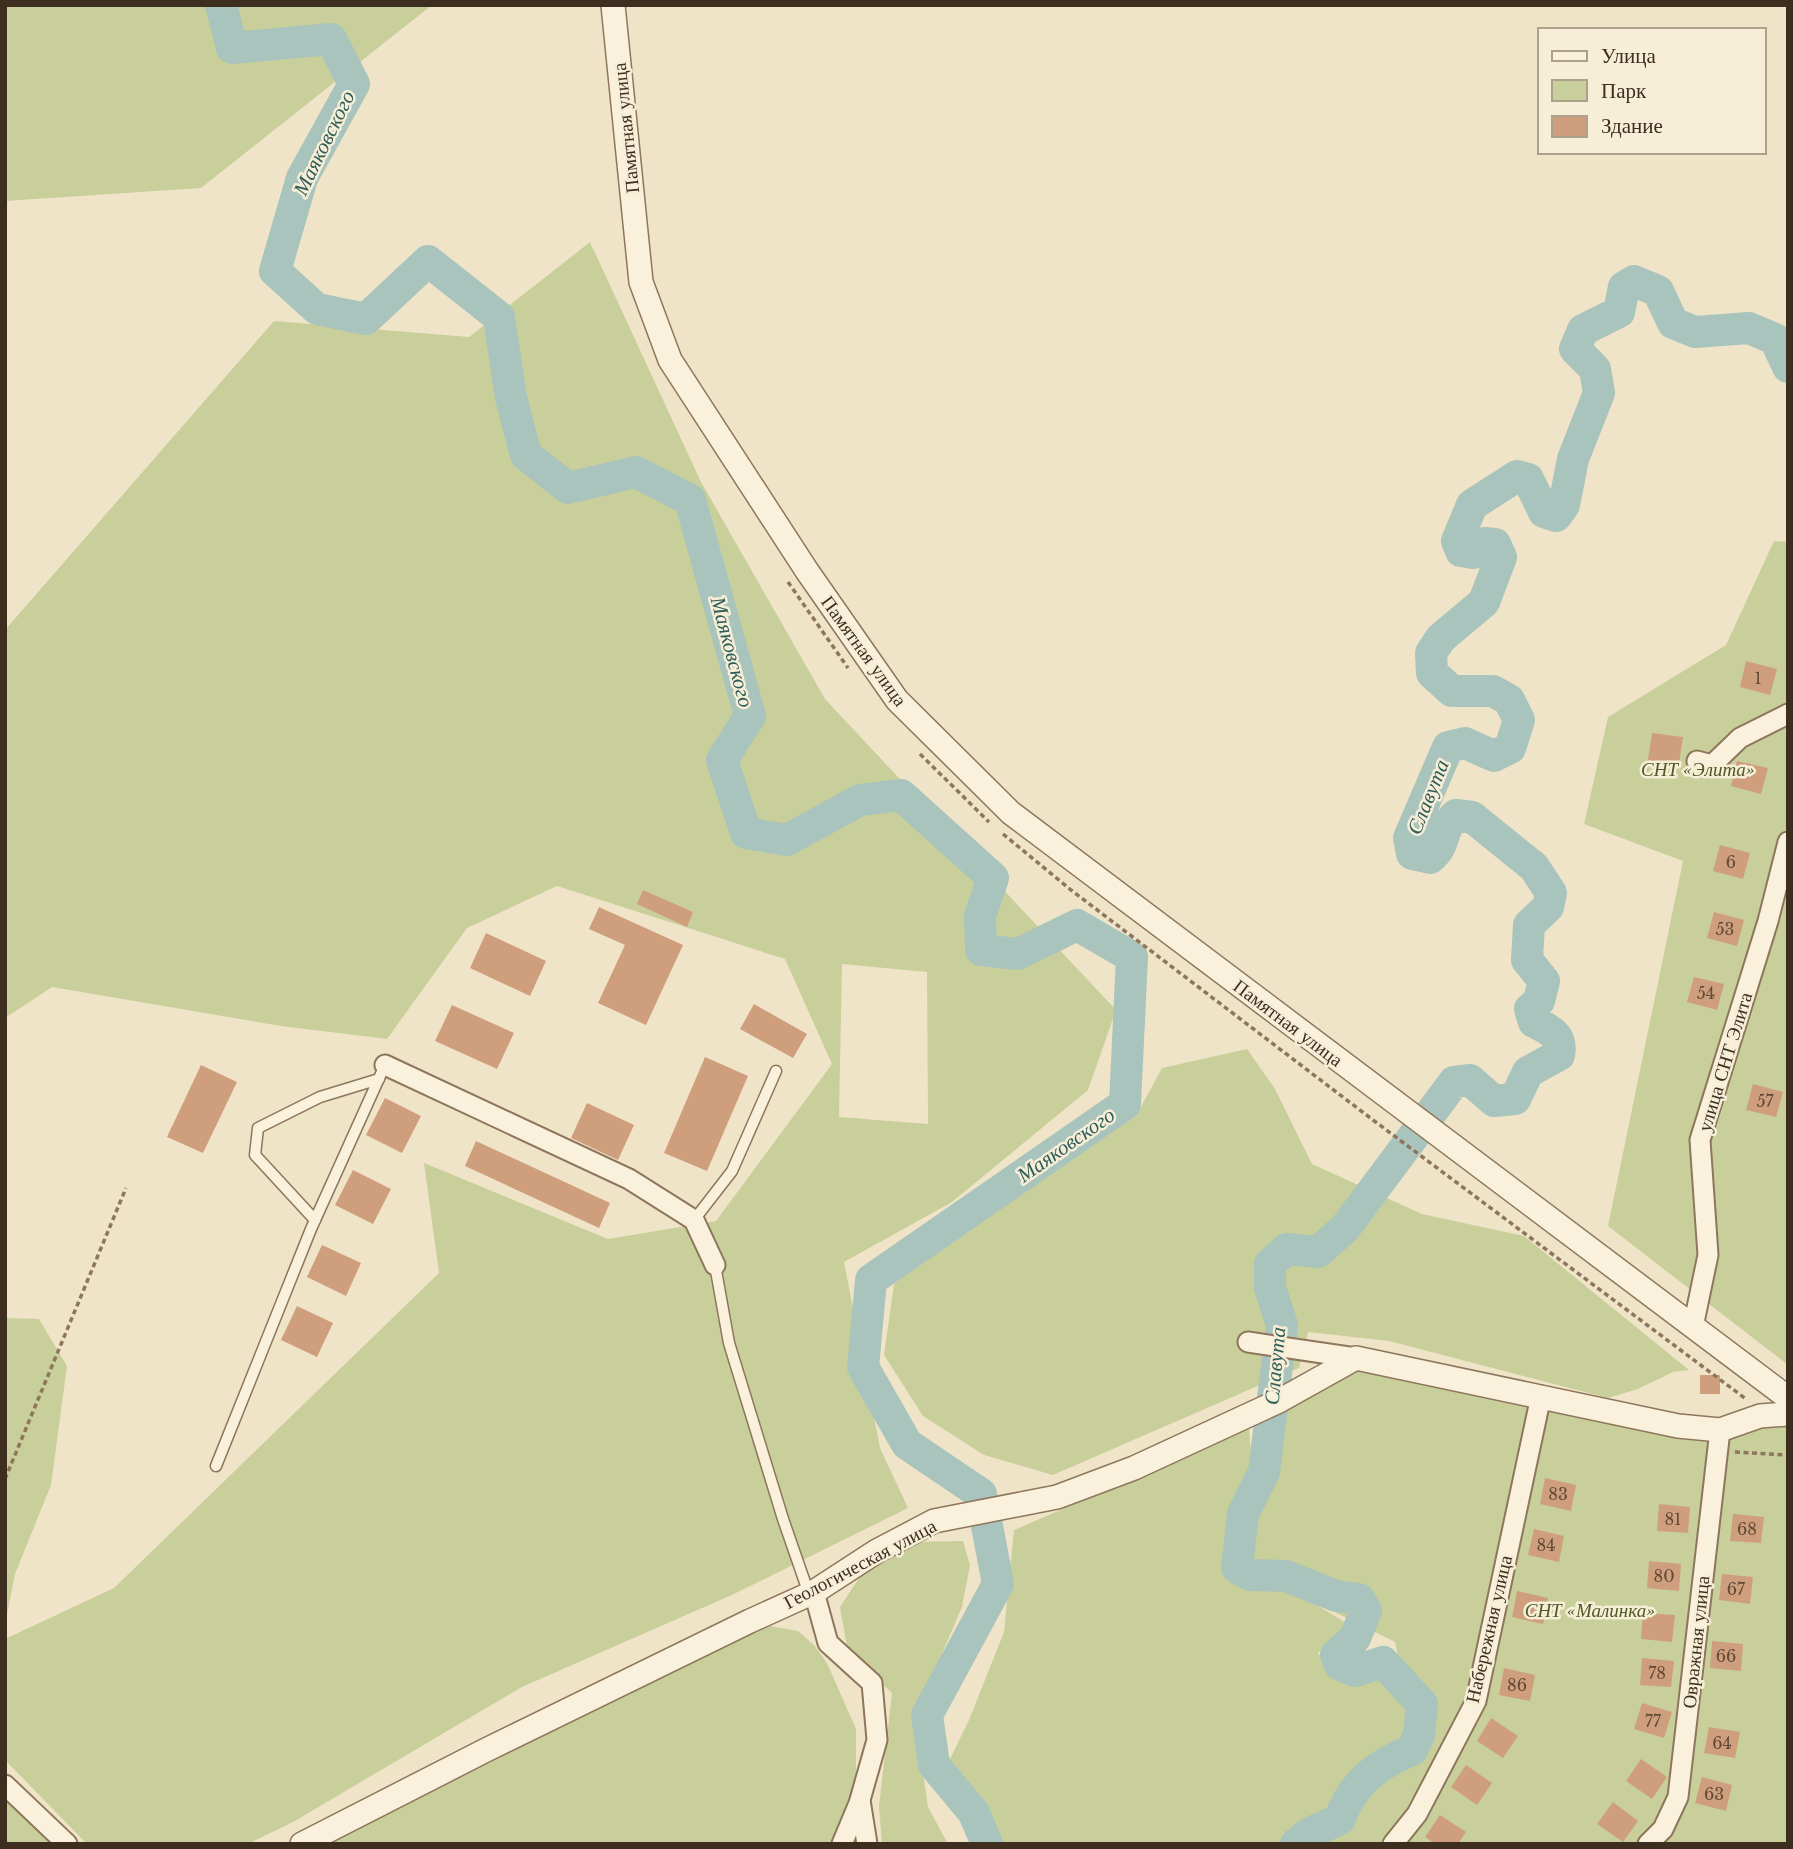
<svg xmlns="http://www.w3.org/2000/svg" width="1793" height="1849" viewBox="0 0 1793 1849" font-family="'Libre Baskerville',serif">
	<style>
		.green { fill: #c9cf9b; fill-rule: evenodd }
		.lines { fill: none; stroke-linecap: round; stroke-linejoin: round }
		.river { stroke: #a9c4bc; stroke-width: 32 }
		.building { fill: #cf9f7d }
		.service-casing { stroke: #8d765c; stroke-width: 13 }
		.minor-casing { stroke: #8d765c; stroke-width: 23 }
		.tertiary-casing { stroke: #8d765c; stroke-width: 26 }
		.path { stroke: #8d765c; stroke-width: 3.5; stroke-dasharray: 5 3.5; stroke-linecap: butt }
		.service { stroke: #faf1dc; stroke-width: 10 }
		.minor { stroke: #faf1dc; stroke-width: 19 }
		.tertiary { stroke: #faf1dc; stroke-width: 23 }
		.labels { text-anchor: middle; dominant-baseline: central; stroke-width: 5; stroke-linejoin: round; paint-order: stroke }
		.number-label { font-size: 16px; fill: #624a37 }
		.street-label { font-size: 19px; fill: #3d2e20; stroke: #f7eed8 }
		.park-label { font-size: 19px; font-style: italic; fill: #4d5a26; stroke: #f7eed8 }
		.water-label { font-size: 21px; font-style: italic; fill: #2f5d5a; stroke: #f7eed8 }
	</style>
	<rect width="100%" height="100%" fill="#f0e4c8"/>
	<g class="green">
		<path d="M5,5H432L201,188L5,201Z"/>
		<path d="M590,242L701,482L825,699L1116,1010L1088,1090L952,1202L844,1262L880,1448L908,1508L734,1594L522,1687L293,1822L248,1844H87L5,1760V1639L114,1588L439,1273L424,1163L608,1239L716,1221L832,1064L785,959L557,886L467,928L387,1039L281,1026L52,987L5,1018V630L274,321L469,337ZM842,964L927,972L928,1124L839,1117Z"/>
		<path d="M1774,541L1788,542V1365L1608,1226L1683,861L1584,824L1608,717L1726,645Z"/>
		<path d="M1247,1049L1275,1089L1312,1164L1422,1214L1524,1236L1689,1370L1673,1372L1638,1389L1608,1398L1389,1341L1308,1332L1299,1368L1053,1475L984,1455L923,1416L884,1355L894,1284L935,1250L998,1206L1136,1116L1162,1068Z"/>
		<path d="M5,1318L39,1319L67,1366L51,1485L15,1574L5,1625Z"/>
		<path d="M1356,1358L1678,1426L1788,1414V1844H1312L1340,1819L1346,1801L1367,1775L1389,1759L1413,1728L1395,1642L1300,1595L1353,1627L1334,1638L1318,1653L1334,1672L1348,1678L1396,1669L1411,1728L1369,1766L1321,1818L1287,1844H1001L996,1831L949,1761L969,1720L1004,1632L1014,1530L1249,1429L1252,1464L1231,1547L1237,1580L1284,1587C1270,1578 1253,1577 1237,1568L1243,1514L1279,1401Z"/>
		<path d="M963,1541L970,1565L962,1607L925,1693L922,1766L928,1807L948,1844H882L879,1806L892,1693L848,1653L840,1607L867,1566L912,1542Z"/>
		<path d="M770,1626L798,1631L814,1645L827,1663L856,1729V1782L850,1802L867,1844H325L544,1732Z"/>
		<path d="M5,1793L56,1844H5Z"/>
	</g>
	<g class="lines">
		<g class="river">
			<path d="M221,5L232,48L331,39L354,84L302,178L275,271L317,309L366,319L428,261L499,317L511,398L526,455L568,488L636,472L690,500L750,716L722,760L746,833L787,840L860,800L901,795L993,878L980,916L981,950L1018,954L1077,925L1132,957L1125,1104L871,1280L863,1367L907,1444L981,1494L998,1584L927,1715L934,1765L974,1813L987,1844"/>
			<path d="M1296,1844L1308,1834L1340,1819C1352,1783 1378,1764 1412,1750L1419,1735L1422,1704L1383,1662L1355,1671L1340,1665L1336,1655L1355,1638L1366,1611L1359,1599L1336,1596L1286,1576L1250,1575L1237,1568L1243,1514L1264,1472L1282,1325L1270,1288V1264L1287,1249L1318,1252L1345,1228L1454,1082L1470,1080L1494,1101L1515,1099L1528,1072L1559,1055C1563,1035 1550,1030 1534,1022L1530,1009L1539,1001L1544,981L1527,960L1529,925L1548,907L1551,893L1534,867L1472,817L1456,815C1439,831 1448,843 1430,858L1412,854L1409,838L1448,747L1465,743L1494,756L1510,748L1519,720L1509,700L1493,691H1452L1432,673L1431,653L1441,638L1484,602L1501,557L1495,544L1485,543L1473,553L1461,551L1457,541L1472,505L1517,476L1528,479L1544,512L1556,516L1564,505L1573,459L1599,393L1595,369L1575,349L1583,330L1619,312L1624,287L1634,281L1658,291L1673,323L1695,332L1749,328L1775,339L1788,367"/>
		</g>
	</g>
	<g class="building">
		<path d="M1746,661L1777,669L1770,695L1740,687Z"/>
		<path d="M1652,733L1683,737L1679,764L1648,760Z"/>
		<path d="M1737,761L1768,768L1761,794L1731,786Z"/>
		<path d="M1720,845L1750,853L1743,879L1713,871Z"/>
		<path d="M643,890L693,912L687,927L637,904Z"/>
		<path d="M599,907L683,945L646,1025L598,1003L625,945L589,929Z"/>
		<path d="M1714,912L1744,920L1737,946L1707,938Z"/>
		<path d="M486,933L546,961L530,996L470,968Z"/>
		<path d="M1694,977L1724,984L1717,1010L1687,1002Z"/>
		<path d="M754,1004L807,1034L793,1058L740,1029Z"/>
		<path d="M452,1005L514,1033L497,1069L435,1041Z"/>
		<path d="M705,1057L748,1076L707,1171L664,1153Z"/>
		<path d="M201,1065L237,1082L203,1153L167,1137Z"/>
		<path d="M1753,1084L1783,1092L1776,1117L1746,1110Z"/>
		<path d="M385,1098L421,1116L402,1153L366,1135Z"/>
		<path d="M587,1103L634,1125L618,1160L571,1138Z"/>
		<path d="M476,1141L610,1203L599,1228L465,1166Z"/>
		<path d="M353,1170L391,1189L373,1224L335,1205Z"/>
		<path d="M322,1245L361,1263L346,1296L307,1277Z"/>
		<path d="M297,1306L333,1323L317,1357L281,1340Z"/>
		<rect x="1700" y="1375" width="20" height="19"/>
		<path d="M1545,1478L1576,1485L1571,1511L1540,1504Z"/>
		<path d="M1659,1504L1690,1507L1688,1533L1657,1531Z"/>
		<path d="M1733,1514L1764,1517L1761,1543L1730,1541Z"/>
		<path d="M1534,1529L1564,1536L1559,1562L1528,1555Z"/>
		<path d="M1649,1561L1681,1564L1679,1591L1647,1588Z"/>
		<path d="M1722,1574L1753,1577L1750,1604L1719,1600Z"/>
		<path d="M1517,1591L1548,1598L1543,1624L1512,1617Z"/>
		<path d="M1643,1613L1675,1615L1672,1642L1641,1639Z"/>
		<path d="M1712,1641L1743,1644L1741,1671L1710,1668Z"/>
		<path d="M1642,1658L1674,1661L1671,1687L1640,1685Z"/>
		<path d="M1504,1668L1535,1675L1530,1701L1499,1695Z"/>
		<path d="M1642,1703L1672,1712L1664,1738L1634,1729Z"/>
		<path d="M1491,1718L1518,1736L1503,1758L1477,1741Z"/>
		<path d="M1709,1727L1740,1732L1735,1758L1704,1753Z"/>
		<path d="M1641,1759L1667,1777L1652,1799L1626,1781Z"/>
		<path d="M1466,1765L1492,1783L1477,1805L1451,1787Z"/>
		<path d="M1702,1777L1732,1785L1726,1811L1695,1803Z"/>
		<path d="M1613,1802L1638,1821L1623,1842L1597,1824Z"/>
		<path d="M1440,1815L1466,1832L1458,1844H1435L1425,1837Z"/>
	</g>
	<g class="lines">
		<defs>
			<g id="service">
				<path d="M315,1220L255,1155L258,1128L320,1097L379,1079"/>
				<path d="M694,1220L732,1171L776,1071"/>
				<path d="M715,1265L729,1343L783,1519L809,1594"/>
				<path d="M216,1466L311,1229L385,1065"/>
			</g>
			<g id="minor">
				<path d="M1697,761L1712,765L1740,738L1788,714"/>
				<path d="M385,1065L629,1179L694,1220L715,1265"/>
				<path d="M1693,1327L1708,1255L1700,1140L1768,921L1788,842"/>
				<path d="M1248,1342L1356,1358"/>
				<path d="M814,1592L828,1643L872,1683L877,1740L860,1800L867,1844"/>
				<path d="M5,1785L67,1844"/>
				<path d="M842,1844L860,1801"/>
				<path d="M1393,1844L1417,1814L1476,1701L1541,1396"/>
				<path d="M1648,1844L1663,1829L1678,1797L1720,1430"/>
			</g>
			<g id="tertiary">
				<path d="M613,5L641,282L670,360L807,571L897,700L1011,813L1788,1398"/>
				<path d="M302,1844L486,1750L750,1621L814,1592L877,1551L934,1521L1057,1497L1134,1468L1279,1401L1356,1358L1678,1426L1720,1430L1760,1416L1788,1414"/>
			</g>
		</defs>
		<use href="#service" class="service-casing"/>
		<use href="#minor" class="minor-casing"/>
		<use href="#tertiary" class="tertiary-casing"/>
		<g class="path">
			<path d="M788,582L848,668"/>
			<path d="M920,754L989,822"/>
			<path d="M1003,834L1071,890L1373,1120L1746,1399"/>
			<path d="M1735,1452L1788,1455"/>
			<path d="M5,1479L126,1188"/>
		</g>
		<use href="#service" class="service"/>
		<use href="#minor" class="minor"/>
		<use href="#tertiary" class="tertiary"/>
	</g>
	<g class="labels">
		<g class="number-label">
			<text x="1758" y="678">1</text>
			<text x="1731" y="862">6</text>
			<text x="1725" y="929">53</text>
			<text x="1706" y="993">54</text>
			<text x="1765" y="1101">57</text>
			<text x="1558" y="1494">83</text>
			<text x="1673" y="1519">81</text>
			<text x="1747" y="1529">68</text>
			<text x="1546" y="1545">84</text>
			<text x="1664" y="1576">80</text>
			<text x="1736" y="1589">67</text>
			<text x="1726" y="1656">66</text>
			<text x="1657" y="1673">78</text>
			<text x="1517" y="1685">86</text>
			<text x="1653" y="1721">77</text>
			<text x="1722" y="1743">64</text>
			<text x="1714" y="1794">63</text>
		</g>
		<g class="street-label">
			<text transform="translate(626 128) rotate(-96)">Памятная улица</text>
			<text transform="translate(864 651) rotate(54)">Памятная улица</text>
			<text transform="translate(1288 1023) rotate(37)">Памятная улица</text>
			<text transform="translate(1725 1062) rotate(-73)">улица СНТ Элита</text>
			<text transform="translate(860 1564) rotate(-28)">Геологическая улица</text>
			<text transform="translate(1489 1629) rotate(-77)">Набережная улица</text>
			<text transform="translate(1696 1642) rotate(-84)">Овражная улица</text>
		</g>
		<g class="park-label">
			<text x="1698" y="769">СНТ «Элита»</text>
			<text x="1590" y="1610">СНТ «Малинка»</text>
		</g>
		<g class="water-label">
			<text transform="translate(324 143) rotate(-64)">Маяковского</text>
			<text transform="translate(732 652) rotate(75)">Маяковского</text>
			<text transform="translate(1428 797) rotate(-68)">Славута</text>
			<text transform="translate(1066 1145) rotate(-35)">Маяковского</text>
			<text transform="translate(1275 1366) rotate(-85)">Славута</text>
		</g>
	</g>
	<rect width="1793" height="1849" fill="none" stroke="#3d2e20" stroke-width="14"/>
	<rect x="1538" y="28" width="228" height="126" fill="#f7eed8" stroke="#ada18e" stroke-width="2"/>
	<rect x="1552" y="51" width="35" height="10" fill="#faf1dc" stroke="#ada18e" stroke-width="2"/>
	<text x="1601" y="63" font-size="21" fill="#3d2e20">Улица</text>
	<rect x="1552" y="80" width="35" height="21" fill="#c9cf9b" stroke="#ada18e" stroke-width="2"/>
	<text x="1601" y="98" font-size="21" fill="#3d2e20">Парк</text>
	<rect x="1552" y="116" width="35" height="21" fill="#cf9f7d" stroke="#ada18e" stroke-width="2"/>
	<text x="1601" y="133" font-size="21" fill="#3d2e20">Здание</text>
</svg>
